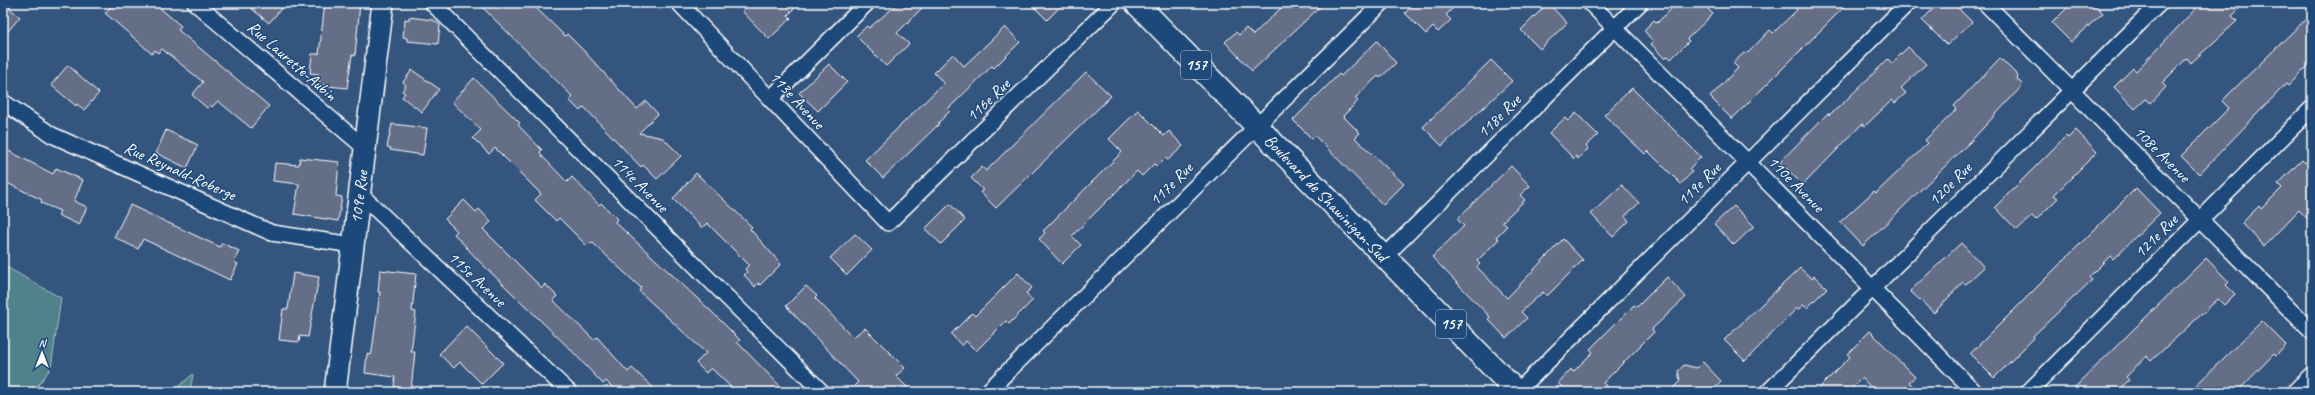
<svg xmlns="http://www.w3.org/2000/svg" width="2315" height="395" viewBox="0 0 2315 395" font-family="Caveat,sans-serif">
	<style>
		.green { fill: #51828c; stroke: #a8c0c6 }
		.building { fill: #656e87; stroke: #fff }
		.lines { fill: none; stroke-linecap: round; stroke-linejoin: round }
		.street-casing { stroke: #fff; stroke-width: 18 }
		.secondary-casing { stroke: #fff; stroke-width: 24 }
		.primary-casing { stroke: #fff; stroke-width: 25 }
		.street { stroke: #1f4a7a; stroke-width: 15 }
		.secondary { stroke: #1f4a7a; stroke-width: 21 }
		.primary { stroke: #1f4a7a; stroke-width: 22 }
		.labels { text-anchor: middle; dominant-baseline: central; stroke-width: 3; stroke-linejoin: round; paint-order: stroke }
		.shield { fill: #1f4a7a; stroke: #bcc9d7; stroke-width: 1 }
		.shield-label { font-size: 16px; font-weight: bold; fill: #fff }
		.street-label { font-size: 17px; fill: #fff; stroke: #1f4a7a }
	</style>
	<rect width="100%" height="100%" fill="#34557e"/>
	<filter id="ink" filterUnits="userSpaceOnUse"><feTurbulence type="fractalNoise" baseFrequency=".025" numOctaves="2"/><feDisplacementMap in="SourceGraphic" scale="8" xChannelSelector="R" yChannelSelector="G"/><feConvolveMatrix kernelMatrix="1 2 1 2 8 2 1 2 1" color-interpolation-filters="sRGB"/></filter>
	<g filter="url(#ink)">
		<g class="green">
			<path d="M3,265L61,298L51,368L33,392H3Z"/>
			<path d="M193,374L190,392H172Z"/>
		</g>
		<g class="building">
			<path d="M3,3L20,17L3,37Z"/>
			<path d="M114,3H154L181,26L178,30L269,106L251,128L218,101L212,107L210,105L207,108L192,95L203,82L162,49L158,53L155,50L152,54L141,44L105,13Z"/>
			<path d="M245,3H286L269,23Z"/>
			<path d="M325,3H360L355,56L352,55L347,88L319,85V74L310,73L312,54H319Z"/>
			<path d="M478,3H531L565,36L567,34L583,50L637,109L646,101L658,114L639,133L663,138L681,156L657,179L643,165L641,167L584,107L580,111L569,100L573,97Z"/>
			<path d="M750,3H800L788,15L791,18L769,39L742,11Z"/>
			<path d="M899,3H927L897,33L909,44L886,66L856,36L867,26L869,28Z"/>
			<path d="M1030,3H1064L1047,20Z"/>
			<path d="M1286,3H1324L1252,71L1225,42L1236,32L1239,35L1246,28L1253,35Z"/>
			<path d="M1415,3H1458L1446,15L1451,20L1438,32L1433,27L1426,34L1405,13Z"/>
			<path d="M1548,3L1567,23L1540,49L1521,30Z"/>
			<path d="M1677,3H1702L1713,14L1687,39L1689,41L1671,59L1668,56L1665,59L1651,44L1653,42L1644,30L1654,20L1657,23Z"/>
			<path d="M1790,3H1848L1732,119L1710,97L1738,68L1733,63L1746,51L1748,53L1770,30L1773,33L1797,10Z"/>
			<path d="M1939,3H1953L1972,22L1947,45L1922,20Z"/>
			<path d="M2072,3H2093L2103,13L2071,42L2052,23Z"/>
			<path d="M2201,3H2245L2232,16L2237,21L2191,63L2187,58L2162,83L2166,87L2151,103L2146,99L2135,109L2114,87L2133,68L2136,71Z"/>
			<path d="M2312,13V62L2288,86L2286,84L2199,174L2181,156L2229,108L2222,101L2226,97Z"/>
			<path d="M409,17L433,20L440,25L438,44L407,41V38L403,37L405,19L409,20Z"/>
			<path d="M1005,27L1020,42L994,68L992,66L948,109L950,111L938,123L939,124L883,178L865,160L944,83L934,73L953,54L964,66Z"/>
			<path d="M1377,41L1396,63L1380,78L1378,76L1355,98L1358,101L1343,116L1360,133L1355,138L1404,184L1383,205L1315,136L1312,139L1293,120L1339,74L1341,76Z"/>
			<path d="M1908,47L1926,64L1901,88L1906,93L1895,103L1892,100L1865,126L1862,124L1803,185L1780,162L1828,113L1829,115L1839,107L1888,59L1892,63Z"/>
			<path d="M2000,58L2018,76L2017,79L2023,85L1970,142L1863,246L1840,222L1874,191L1876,193L1928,143L1925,140L1957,109L1954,106Z"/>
			<path d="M1491,60L1512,81L1442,146L1423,127Z"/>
			<path d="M829,64L847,82L818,111L799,93Z"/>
			<path d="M68,65L99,93L84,110L77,104L76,106L51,85Z"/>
			<path d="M412,70L439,89L422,112L402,97L405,93L402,91L406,85L403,82Z"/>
			<path d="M1086,72L1111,96L996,208L980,192L983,190L971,178L982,167L986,171Z"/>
			<path d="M474,78L520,123L518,125L542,150L540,152L542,156L567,182L572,177L599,205L601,203L617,219L615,222L712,312L740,340L737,342L786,392H736L711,368L706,373L696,363L706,353L639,291L641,288L593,243L591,242L587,246L559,218L556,221L535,200L541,194L495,148L489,154L473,138L481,130L452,102Z"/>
			<path d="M1632,88L1701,157L1689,169L1692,172L1681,184L1648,151L1645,154L1604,115Z"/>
			<path d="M1138,110L1164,136L1169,131L1183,146L1168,160L1165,158L1157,166L1154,164L1142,176L1137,171L1072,236L1081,245L1062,264L1039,239L1045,233L1043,231L1122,152L1109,139Z"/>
			<path d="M1576,113L1598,135L1586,146L1588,149L1578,159L1576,156L1574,159L1549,133L1565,118L1568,121Z"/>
			<path d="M392,124L427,128L423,155L390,150L391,148L387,147Z"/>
			<path d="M166,130L198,145L187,168L156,153Z"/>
			<path d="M2076,130L2097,152L2054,195L2058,198L2036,220L2032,216L2017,230L1995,207L2066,136L2068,138Z"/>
			<path d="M3,148L53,174L56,168L83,180L74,201L87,207L79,225L58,215L60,211L41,203L42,200L3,181Z"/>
			<path d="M2312,157V224L2299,210L2264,246L2242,223L2259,206L2261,209L2282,188L2278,184L2302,160L2305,163Z"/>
			<path d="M300,158L339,162L336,196L342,197L338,221L294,214L299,184L273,181L275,163L299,165Z"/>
			<path d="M1511,166L1530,186L1520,195L1525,200L1502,222L1507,226L1496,237L1499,239L1477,261L1480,264L1477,267L1507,298L1563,239L1583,260L1547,296L1543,292L1521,312L1527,318L1506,338L1488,319L1490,317L1432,257L1464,226L1457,219Z"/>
			<path d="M696,173L752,227L750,229L781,264L760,285L758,283L755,287L744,275L747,272L745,269L749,265L707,223L702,228L673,199Z"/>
			<path d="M1622,185L1639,203L1625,216L1629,221L1613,237L1591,214Z"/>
			<path d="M2136,188L2160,213L2113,259L2110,256L2089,277L2092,280L2033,336L2034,338L1994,378L1970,354Z"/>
			<path d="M464,200L476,212L479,209L491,222L483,229L542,288L545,284L557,296L553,300L594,340L597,337L628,372L632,368L658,392H617L606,381L603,384L571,350L479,261L454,234L457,231L445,219Z"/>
			<path d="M950,204L965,220L941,244L925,229Z"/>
			<path d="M130,205L220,247L222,243L239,251L234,262L238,264L230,280L143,239L138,249L114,237Z"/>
			<path d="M1734,206L1754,226L1734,245L1714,224Z"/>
			<path d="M855,234L872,250L847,275L830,258Z"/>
			<path d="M1961,243L1984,267L1966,284L1963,282L1934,313L1910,291Z"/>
			<path d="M2206,258L2229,282L2226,285L2235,294L2224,305L2218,299L2151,361L2146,356L2126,377L2129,380L2117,392H2070Z"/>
			<path d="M1800,268L1812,279L1814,276L1827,288L1807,308L1803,305L1799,309L1797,308L1745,361L1724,340Z"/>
			<path d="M380,270L416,274L412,311L416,312L411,352H415L411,389L394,387L395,377L365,373L367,354L371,355L372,351L380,292H378Z"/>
			<path d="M293,273L319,277L308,337L300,336L299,342L279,340L283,309H288Z"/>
			<path d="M1018,273L1032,288L1026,293L1033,300L1009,324L1006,321L976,351L966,341L962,346L951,334L972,313L975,316Z"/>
			<path d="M1667,277L1686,297L1652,329L1654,332L1603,383L1612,392H1567L1558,383L1571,369L1573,372L1593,352L1590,349L1634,305L1637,307Z"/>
			<path d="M806,286L817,296L815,298L853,337L865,328L905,368L896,376L912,392H848L858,382L786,306Z"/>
			<path d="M2262,321L2286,345L2276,356L2274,354L2237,392H2189Z"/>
			<path d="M466,326L503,363L482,384L460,362L454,368L439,354Z"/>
			<path d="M1870,331L1910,372L1915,377L1909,382L1919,392H1875L1862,378L1848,392H1815L1850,357L1847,354Z"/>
			<path d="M1703,362L1721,381L1710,392H1669L1680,381L1678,371L1684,365L1697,368Z"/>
		</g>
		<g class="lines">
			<defs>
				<g id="street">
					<path d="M195,3L365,148"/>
					<path d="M432,3L822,392"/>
					<path d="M679,3L888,223L1114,3"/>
					<path d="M1590,3L1975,392"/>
					<path d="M1985,3L2312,332"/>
					<path d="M770,99L867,3"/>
					<path d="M3,102L52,135L272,233L353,245"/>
					<path d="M359,193L569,392"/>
					<path d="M1384,257L1640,3"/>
					<path d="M987,392L1382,3"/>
					<path d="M1517,392L1908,3"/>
					<path d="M1768,392L2160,3"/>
					<path d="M2028,392L2312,108"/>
					<path d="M2294,392L2312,374"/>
				</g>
				<path id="secondary" d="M335,392L383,3"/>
				<path id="primary" d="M1136,3L1517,392"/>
			</defs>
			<use href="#street" class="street-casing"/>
			<use href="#secondary" class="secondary-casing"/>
			<use href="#primary" class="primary-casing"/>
			<use href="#street" class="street"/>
			<use href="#secondary" class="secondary"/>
			<use href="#primary" class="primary"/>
		</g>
	</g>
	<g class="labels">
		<g class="shield">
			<rect x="1181" y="51" width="30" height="28" rx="3"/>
			<rect x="1436" y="310" width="30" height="28" rx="3"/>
		</g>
		<g class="shield-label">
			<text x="1196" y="65">157</text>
			<text x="1451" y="324">157</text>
		</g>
		<g class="street-label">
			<text transform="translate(292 61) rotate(41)">Rue Laurette-Aubin</text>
			<text transform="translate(797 100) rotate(47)">113e Avenue</text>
			<text transform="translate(988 100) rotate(-44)">116e Rue</text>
			<text transform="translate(1499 116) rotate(-45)">118e Rue</text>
			<text transform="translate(2162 154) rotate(45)">108e Avenue</text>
			<text transform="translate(180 171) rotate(24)">Rue Reynald-Roberge</text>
			<text transform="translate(640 184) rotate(45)">114e Avenue</text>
			<text transform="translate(1171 184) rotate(-45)">117e Rue</text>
			<text transform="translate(1699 184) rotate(-45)">119e Rue</text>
			<text transform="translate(1796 184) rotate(45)">110e Avenue</text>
			<text transform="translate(1950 184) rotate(-45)">120e Rue</text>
			<text transform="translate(359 197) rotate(-83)">109e Rue</text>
			<text transform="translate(1326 198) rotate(46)">Boulevard de Shawinigan-Sud</text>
			<text transform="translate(2156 236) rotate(-45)">121e Rue</text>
			<text transform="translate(477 279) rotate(43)">115e Avenue</text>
		</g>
	</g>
	<rect width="2315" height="395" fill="none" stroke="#1f4a7a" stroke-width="16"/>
	<rect x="8" y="8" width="2299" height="379" fill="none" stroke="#fff" stroke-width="1.5" filter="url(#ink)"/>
	<g transform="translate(42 353)" stroke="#1f4a7a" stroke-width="3" paint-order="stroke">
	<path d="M0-3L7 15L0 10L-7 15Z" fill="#ffffff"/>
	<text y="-6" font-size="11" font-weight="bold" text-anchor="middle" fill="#ffffff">N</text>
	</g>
</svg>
